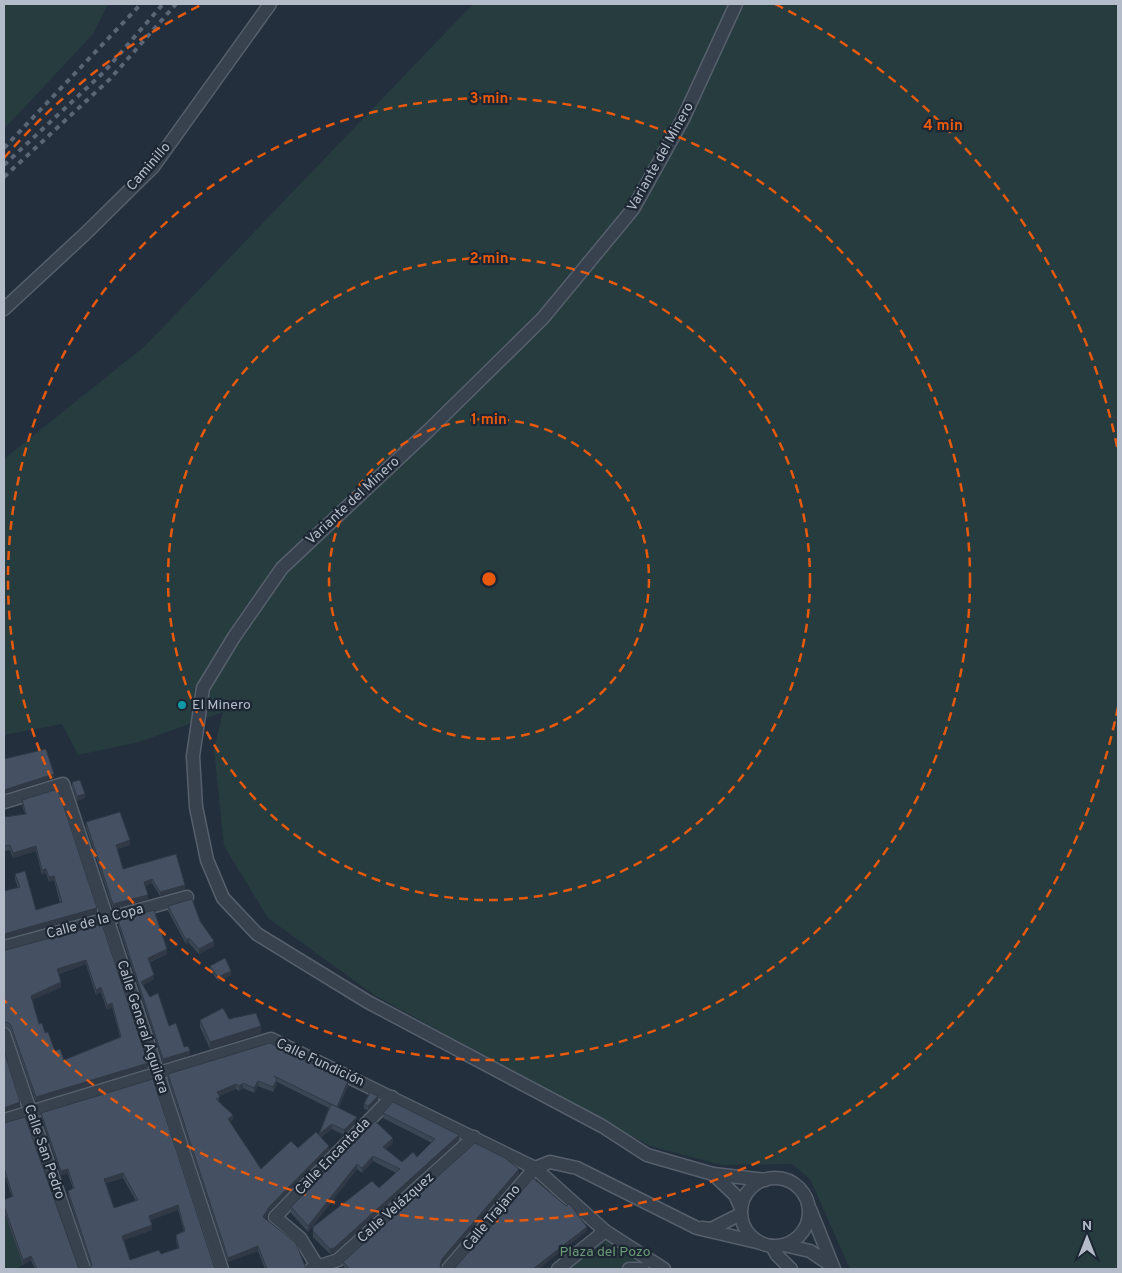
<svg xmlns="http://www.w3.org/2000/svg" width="1122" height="1273" viewBox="0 0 1122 1273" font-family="Overpass,sans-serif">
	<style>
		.green { fill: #263c3f }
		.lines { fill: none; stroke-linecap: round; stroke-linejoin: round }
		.minor-casing { stroke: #565f6c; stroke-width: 15 }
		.minor { stroke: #38414e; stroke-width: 12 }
		.rail { stroke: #5a6575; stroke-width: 4; stroke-dasharray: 5 5; stroke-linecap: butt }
		.wall { fill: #3b4654; fill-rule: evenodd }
		.shaded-wall { fill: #303945 }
		.building { fill: #455162; stroke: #303945; fill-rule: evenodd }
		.ring { fill: none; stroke: #e8590c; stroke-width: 2.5; stroke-dasharray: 9 6 }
		.culture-dot { fill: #0f9aa8; stroke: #1d2633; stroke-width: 2 }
		.labels { text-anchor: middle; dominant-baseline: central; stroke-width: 4.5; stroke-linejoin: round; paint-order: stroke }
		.street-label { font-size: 14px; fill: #b4bcc9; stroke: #1d2633 }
		.poi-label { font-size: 14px; fill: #b4bcc9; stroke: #1d2633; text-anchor: start }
		.park-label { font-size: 14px; fill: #6b9a76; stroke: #1d2633 }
		.centre { fill: #e8590c; stroke: #1d2633; stroke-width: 2.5 }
		.ring-label { font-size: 15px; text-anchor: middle; font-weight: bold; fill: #e8590c; stroke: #1d2633; stroke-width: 4.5; stroke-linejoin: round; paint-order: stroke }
	</style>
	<rect width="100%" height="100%" fill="#242f3e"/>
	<g class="green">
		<path d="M4,4H108L93,34L4,129Z"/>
		<path d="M473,4H1118V1269H850L810,1179L792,1164L722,1165L650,1146L374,995L268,918L224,846L214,749L223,712L139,742L78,755L62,724L4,735V459L145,346Z"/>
		<path d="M4,1211L23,1265L16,1269H4Z"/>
		<path d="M605,1231L650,1269H558Z"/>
	</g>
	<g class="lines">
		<defs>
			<g id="minor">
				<path d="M736,4L683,119L633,209L543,318L429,430L282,568L234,637L203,688L193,756L196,807L207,860L223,898L257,934L368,1002L602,1126L647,1155L713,1174L765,1180"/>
				<path d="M4,309L85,234L153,167L270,4"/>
				<path d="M4,802L63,784L222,1269"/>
				<path d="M4,947L187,897"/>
				<path d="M4,1034L84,1269"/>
				<path d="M4,1120L271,1039L535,1168L605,1231L664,1269"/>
				<path d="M713,1174L735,1195L741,1208"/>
				<circle cx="775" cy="1212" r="34"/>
				<path d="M810,1209L834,1269"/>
				<path d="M702,1228L711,1229L741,1214"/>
				<path d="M784,1245L810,1251L832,1266"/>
				<path d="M772,1246L777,1255L791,1269"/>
				<path d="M311,1269L338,1260L474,1137"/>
				<path d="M319,1269L300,1238L275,1217L392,1097"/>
				<path d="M448,1269L535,1168L550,1162L577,1168L697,1228L761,1243"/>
				<path d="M558,1269L605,1231"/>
				<path d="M629,1269H643"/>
			</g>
		</defs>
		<use href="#minor" class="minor-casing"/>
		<use href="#minor" class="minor"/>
		<g class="rail">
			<path d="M4,148L141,4"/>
			<path d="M4,165L104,72L163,4"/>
			<path d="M4,177L110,79L176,4"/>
		</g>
	</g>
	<g class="wall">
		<path d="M72,782L85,798L77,801L72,787Z"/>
		<path d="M22,800L97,913L4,939V891L18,888L15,879V874L36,910L60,903L54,880L49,882L46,873L42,875L36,851L13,858L10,850L4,851V817L25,814L22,805Z"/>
		<path d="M86,822L130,845L117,849L123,869L185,889L160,896L152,883L145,886L148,899L113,909L86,827Z"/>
		<path d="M168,906L200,921L214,946L199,954L189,943L186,944L168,911Z"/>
		<path d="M118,920L167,954L150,962L154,979L143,985L150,997L190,1055L163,1063L118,924Z"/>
		<path d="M102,924L148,1068L36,1102L11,1031L9,1028L4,1027V950H6ZM86,964L96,995L101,992L107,1010L112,1007L120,1037L64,1060L55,1051L45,1033L39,1024L32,1000L61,987L59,974Z"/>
		<path d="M210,966L231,975L218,981L210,970Z"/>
		<path d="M229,1019L261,1033L210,1049L200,1027V1020Z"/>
		<path d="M270,1043L348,1086L338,1108L357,1121L344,1135L332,1129L321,1137L329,1150L269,1211L265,1219L306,1269H265L258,1251L228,1262L168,1079V1074ZM277,1082L329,1108L319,1136L261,1169L230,1122L233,1120L219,1102V1096L236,1089L239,1091L243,1088L254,1093L258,1086L273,1092L277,1084Z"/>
		<path d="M153,1079L215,1269H89L91,1267L68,1195V1191L73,1189L68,1174L61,1175L41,1117V1113ZM123,1178L136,1201L114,1208L106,1183ZM178,1210L184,1231L176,1235V1240L178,1248L161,1254L130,1260L124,1240L152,1230L150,1220Z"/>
		<path d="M378,1100L368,1110L364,1109V1104Z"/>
		<path d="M383,1113L459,1140L334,1253L330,1254L313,1237V1227L379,1188L396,1173L373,1161L362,1173L357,1169L308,1232L291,1213V1207L375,1121L393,1143L386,1149L402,1162L417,1157L432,1143L383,1118Z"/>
		<path d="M4,1123L79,1269H35L31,1260L23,1265L4,1211V1200L12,1197L4,1173Z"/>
		<path d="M519,1174L442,1264L441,1268L442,1269H346L343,1266V1262Z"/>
	</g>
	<g class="shaded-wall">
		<path d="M54,774V778L4,794V790Z"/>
		<path d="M85,794V798L77,801V796Z"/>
		<path d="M130,840V845L116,849V845Z"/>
		<path d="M36,846V851L13,858V853Z"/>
		<path d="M46,869V873L42,875V870Z"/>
		<path d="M54,876V880L49,882V877Z"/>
		<path d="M152,879V883L144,887V882Z"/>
		<path d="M185,885V889L160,896V892Z"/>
		<path d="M148,895V899L113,909V904Z"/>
		<path d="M97,908V913L4,939V934Z"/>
		<path d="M189,938V943L186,944V940Z"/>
		<path d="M214,941V946L199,954V949Z"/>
		<path d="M167,949V954L148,962V958Z"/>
		<path d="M86,960V964L57,974V969Z"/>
		<path d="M231,971V975L218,981V977Z"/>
		<path d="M154,975V979L141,986V982Z"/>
		<path d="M61,982V987L31,1001V996Z"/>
		<path d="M101,987V992L96,995V990Z"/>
		<path d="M112,1003V1007L107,1010V1005Z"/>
		<path d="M261,1026V1033L210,1049V1042Z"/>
		<path d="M190,1051V1055L163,1063V1059Z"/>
		<path d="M148,1063V1068L36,1102V1097Z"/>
		<path d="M277,1079V1084L273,1092V1087Z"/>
		<path d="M258,1081V1086L254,1093V1088Z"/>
		<path d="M348,1081V1086L337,1112V1107Z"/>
		<path d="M243,1083V1088L239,1091V1086Z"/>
		<path d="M236,1084V1089L217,1097V1092Z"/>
		<path d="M378,1096V1100L368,1110V1106Z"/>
		<path d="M20,1102V1107L4,1112V1108Z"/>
		<path d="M233,1115V1120L228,1124V1119Z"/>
		<path d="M357,1117V1121L344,1135V1130Z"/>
		<path d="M332,1124V1129L319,1138V1134Z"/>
		<path d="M459,1135V1140L334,1253L330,1254V1249Z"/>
		<path d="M393,1138V1143L383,1152V1147Z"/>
		<path d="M329,1146V1150L269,1211L263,1222V1217L269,1207Z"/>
		<path d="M373,1156V1161L362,1173V1168Z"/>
		<path d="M357,1164V1169L308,1232V1226Z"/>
		<path d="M68,1169V1174L61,1175V1171Z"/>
		<path d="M519,1169V1174L442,1264L441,1269L440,1266L442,1259Z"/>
		<path d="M123,1173V1178L104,1183V1179Z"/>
		<path d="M178,1205V1210L149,1221V1216Z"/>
		<path d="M152,1225V1230L122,1241V1236Z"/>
		<path d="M587,1227V1231L539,1269H533Z"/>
		<path d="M258,1246V1251L228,1262V1258Z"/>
		<path d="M31,1256V1260L23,1265V1260Z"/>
	</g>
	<g class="building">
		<path d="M46,749L54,774L4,790V759Z"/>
		<path d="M80,780L85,794L77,796L72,782Z"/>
		<path d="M58,789L97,908L4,934V891L20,887L15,874L25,871L36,910L62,902L54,876L49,877L46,869L42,870L36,846L13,853L10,845L4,846V817L26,814L22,800Z"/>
		<path d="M120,812L130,840L116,845L123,869L176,854L185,885L160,892L152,879L144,882L148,895L113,904L86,822Z"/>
		<path d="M192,899L200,921L214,941L199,949L189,938L186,940L168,906Z"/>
		<path d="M154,910L167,949L148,958L154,975L141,982L150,997L158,993L169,1026L176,1023L184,1047L188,1046L190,1051L163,1059L118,920Z"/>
		<path d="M102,924L148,1063L36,1097L11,1026L9,1023L4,1022V950H6ZM86,960L96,990L101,987L107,1005L112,1003L121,1037L64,1060L60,1049L55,1051L48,1032L45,1033L42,1023L39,1024L31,996L61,982L57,969Z"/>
		<path d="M225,958L231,971L218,977L210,966Z"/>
		<path d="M223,1008L229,1019L256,1013L261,1026L210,1042L200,1020Z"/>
		<path d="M270,1043L348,1081L337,1107L274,1076L277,1079L273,1087L258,1081L254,1088L243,1083L239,1086L236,1084L217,1092L220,1097L216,1099L233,1115L228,1119L261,1169L291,1141L298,1148L316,1132L329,1146L269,1207L263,1217L296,1243L306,1269H267L258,1246L228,1258L168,1074Z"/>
		<path d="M4,1051L20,1102L4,1108Z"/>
		<path d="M153,1079L215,1269H130L129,1268L125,1269H89L92,1265L68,1191L74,1188L68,1169L61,1171L41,1113ZM123,1173L138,1200L114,1208L104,1179ZM178,1205L185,1231L176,1235L179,1248L161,1254L159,1250L130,1260L122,1236L152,1225L149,1216Z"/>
		<path d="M370,1092L378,1096L368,1106L364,1104Z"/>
		<path d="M393,1102L459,1135L334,1248L330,1249L313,1231V1227L372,1181L379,1188L400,1169L373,1156L362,1168L357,1164L308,1226L291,1207L375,1121L393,1138L383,1147L402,1162L413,1152L417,1157L435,1139L383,1113Z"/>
		<path d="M331,1104L357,1117L344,1130L332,1124L319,1134Z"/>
		<path d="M25,1117L79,1269H37L31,1256L23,1260L4,1206V1200L13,1196L4,1168V1123Z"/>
		<path d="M475,1143L505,1158L519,1169L442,1259L440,1266L442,1269H350L343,1262Z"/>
		<path d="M533,1178L566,1206L569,1204L572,1207L587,1227L533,1269H454Z"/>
	</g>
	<g class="ring">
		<circle cx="489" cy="579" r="160"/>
		<circle cx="489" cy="579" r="321"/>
		<circle cx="489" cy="579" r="481"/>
		<path d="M1118 707A642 642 0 0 1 4 1000M4 158A642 642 0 0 1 203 4M775 4A642 642 0 0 1 1118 451"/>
	</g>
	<circle class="culture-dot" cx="182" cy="705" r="5"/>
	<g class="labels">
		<g class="street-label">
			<text transform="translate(661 157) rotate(-61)">Variante del Minero</text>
			<text transform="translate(149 167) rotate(-49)">Caminillo</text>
			<text transform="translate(353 501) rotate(-43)">Variante del Minero</text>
			<text transform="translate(95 922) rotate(-15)">Calle de la Copa</text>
			<text transform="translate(142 1027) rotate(72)">Calle General Aguilera</text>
			<text transform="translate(320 1063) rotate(25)">Calle Fundición</text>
			<text transform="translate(44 1152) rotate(71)">Calle San Pedro</text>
			<text transform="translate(333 1157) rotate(-46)">Calle Encantada</text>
			<text transform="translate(396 1208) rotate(-42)">Calle Velázquez</text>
			<text transform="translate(492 1218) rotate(-50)">Calle Trajano</text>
		</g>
		<g class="poi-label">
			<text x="192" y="705">El Minero</text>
		</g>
		<g class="park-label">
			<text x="605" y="1252">Plaza del Pozo</text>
		</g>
	</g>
	<circle cx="489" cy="579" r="8" class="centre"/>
	<g class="ring-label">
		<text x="489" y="103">3 min</text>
		<text x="943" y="130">4 min</text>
		<text x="489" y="263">2 min</text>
		<text x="489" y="424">1 min</text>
	</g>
	<rect width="1122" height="1273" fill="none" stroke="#b4bcc9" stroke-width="10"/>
	<g transform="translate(1087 1238)" stroke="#1d2633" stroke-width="4" paint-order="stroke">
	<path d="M0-4L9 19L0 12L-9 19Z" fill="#b4bcc9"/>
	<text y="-8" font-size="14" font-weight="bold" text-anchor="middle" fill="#b4bcc9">N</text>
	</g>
</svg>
